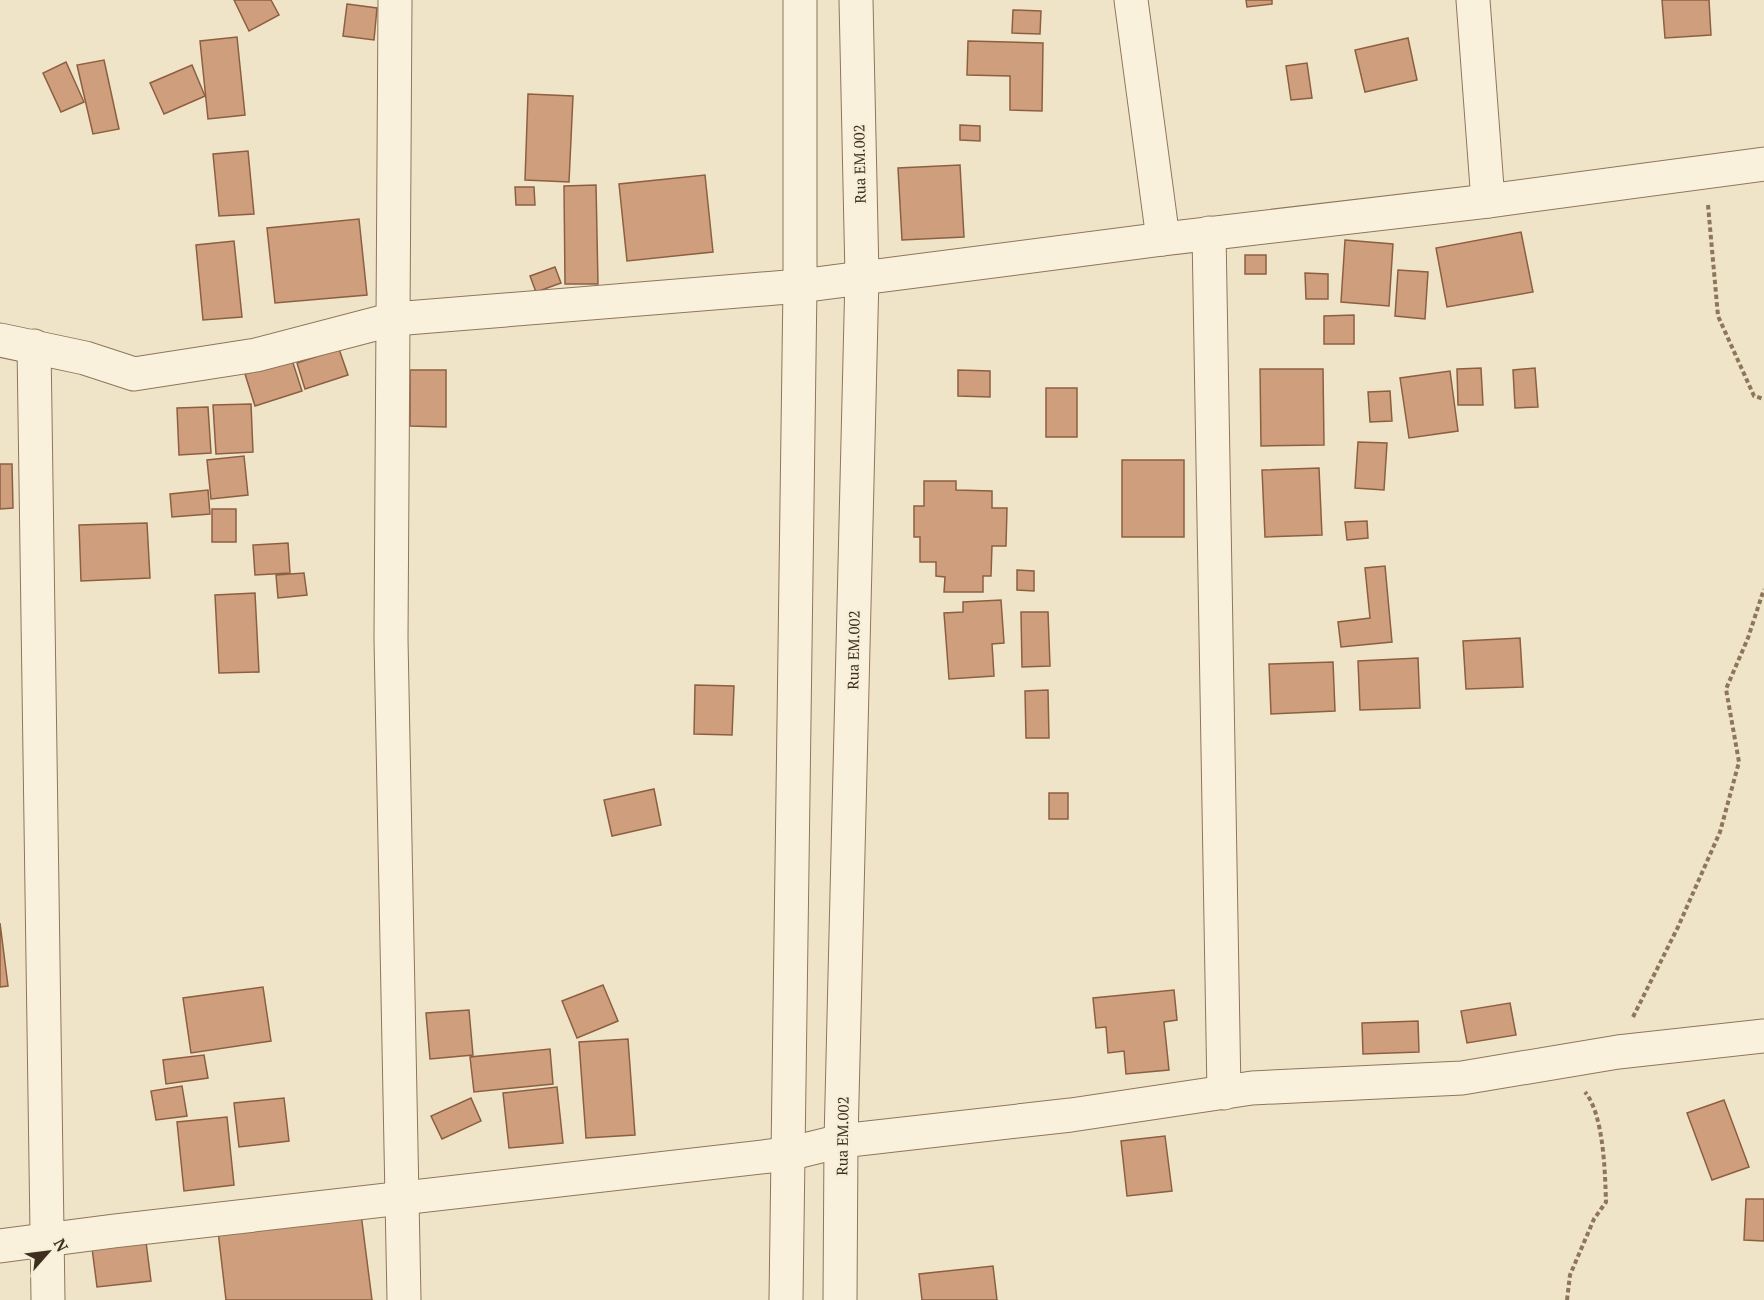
<svg xmlns="http://www.w3.org/2000/svg" width="1764" height="1300" viewBox="0 0 1764 1300" font-family="'PT Serif',serif">
	<style>
		.building { fill: #cf9f7d; stroke: #8d5f41; stroke-width: 1.5 }
		.lines { fill: none; stroke-linecap: round; stroke-linejoin: round }
		.minor-casing { stroke: #8d765c; stroke-width: 35 }
		.tertiary-casing { stroke: #8d765c; stroke-width: 35 }
		.path { stroke: #8d765c; stroke-width: 4; stroke-dasharray: 4.5 3; stroke-linecap: butt }
		.minor { stroke: #faf1dc; stroke-width: 33 }
		.tertiary { stroke: #faf1dc; stroke-width: 33 }
		.labels { text-anchor: middle; dominant-baseline: central; stroke-width: 4.5; stroke-linejoin: round; paint-order: stroke }
		.street-label { font-size: 15px; fill: #3d2e20; stroke: #f7eed8 }
	</style>
	<rect width="100%" height="100%" fill="#f0e4c8"/>
	<g class="building">
		<path d="M234,0H271L279,15L249,31Z"/>
		<path d="M1246,0H1272V4L1247,7Z"/>
		<path d="M1662,0H1709L1711,35L1665,38Z"/>
		<path d="M347,4L377,8L374,40L343,36Z"/>
		<path d="M1013,10L1041,11L1040,34L1012,33Z"/>
		<path d="M237,37L245,115L208,119L200,41Z"/>
		<path d="M1408,38L1417,80L1365,92L1355,50Z"/>
		<path d="M968,41L1043,43L1042,111L1010,110V76L967,75Z"/>
		<path d="M104,60L119,129L93,134L77,65Z"/>
		<path d="M66,62L84,102L61,112L43,73Z"/>
		<path d="M1307,63L1312,98L1291,100L1286,66Z"/>
		<path d="M192,65L205,96L164,114L150,83Z"/>
		<path d="M528,94L573,96L569,182L525,180Z"/>
		<path d="M960,125L980,126V141L960,140Z"/>
		<path d="M248,151L254,214L219,216L213,154Z"/>
		<path d="M960,165L964,237L902,240L898,168Z"/>
		<path d="M705,175L713,252L627,261L619,184Z"/>
		<path d="M596,185L598,284H565L564,186Z"/>
		<path d="M515,187H534L535,205H516Z"/>
		<path d="M359,219L367,295L275,303L267,228Z"/>
		<path d="M1521,232L1533,292L1447,307L1436,248Z"/>
		<path d="M1345,240L1393,244L1389,306L1341,302Z"/>
		<path d="M234,241L242,317L203,320L196,245Z"/>
		<rect x="1245" y="255" width="21" height="19"/>
		<path d="M555,267L561,283L536,292L530,276Z"/>
		<path d="M1398,270L1428,272L1425,319L1395,316Z"/>
		<path d="M1305,273L1328,274V299H1306Z"/>
		<path d="M1354,315V344H1324V316Z"/>
		<path d="M339,349L348,375L305,389L297,363Z"/>
		<path d="M292,360L302,391L255,406L245,374Z"/>
		<path d="M1481,368L1483,405H1458L1457,369Z"/>
		<path d="M1535,368L1538,407L1515,408L1513,370Z"/>
		<path d="M1260,369H1323L1324,445L1261,446Z"/>
		<path d="M410,370H446V427L410,426Z"/>
		<path d="M958,370L990,371V397L958,396Z"/>
		<path d="M1450,371L1458,431L1409,438L1400,378Z"/>
		<rect x="1046" y="388" width="31" height="49"/>
		<path d="M1390,391L1392,421L1370,422L1368,392Z"/>
		<path d="M251,404L253,452L216,454L213,405Z"/>
		<path d="M208,407L211,453L179,455L177,408Z"/>
		<path d="M1358,442L1387,443L1384,490L1355,488Z"/>
		<path d="M244,456L248,495L211,499L207,460Z"/>
		<rect x="1122" y="460" width="62" height="77"/>
		<path d="M0,464H12L13,508L0,509Z"/>
		<path d="M1319,468L1322,535L1265,537L1262,470Z"/>
		<path d="M924,481H956V490L992,491V508H1007L1006,546H992L991,576H983V592H944L945,577L936,576V562H920V537H914V506H924Z"/>
		<path d="M208,490L210,514L172,517L170,494Z"/>
		<rect x="212" y="509" width="24" height="33"/>
		<path d="M1367,521L1368,538L1347,540L1345,522Z"/>
		<path d="M147,523L150,578L81,581L79,525Z"/>
		<path d="M288,543L290,573L255,575L253,545Z"/>
		<path d="M1385,566L1392,642L1341,647L1338,622L1370,618L1365,568Z"/>
		<path d="M1017,570L1034,571V591L1017,590Z"/>
		<path d="M304,573L307,595L278,598L276,575Z"/>
		<path d="M255,593L259,672L219,673L215,595Z"/>
		<path d="M1001,600L1004,643L992,644L994,676L949,679L944,613L963,612V602Z"/>
		<path d="M1021,612H1048L1050,666L1022,667Z"/>
		<path d="M1520,638L1523,687L1466,689L1463,641Z"/>
		<path d="M1418,658L1420,708L1360,710L1358,661Z"/>
		<path d="M1333,662L1335,711L1271,714L1269,664Z"/>
		<path d="M695,685L734,686L732,735L694,734Z"/>
		<path d="M1048,690L1049,738H1026L1025,691Z"/>
		<path d="M654,789L661,825L612,836L604,800Z"/>
		<rect x="1049" y="793" width="19" height="26"/>
		<path d="M0,923L8,986L0,987Z"/>
		<path d="M603,985L618,1021L577,1038L562,1001Z"/>
		<path d="M263,987L271,1041L191,1053L183,998Z"/>
		<path d="M1174,990L1177,1020L1164,1022L1169,1070L1126,1074L1124,1051L1108,1053L1106,1027L1096,1028L1093,998Z"/>
		<path d="M1510,1003L1516,1035L1467,1043L1461,1011Z"/>
		<path d="M469,1010L473,1055L430,1059L426,1013Z"/>
		<path d="M1418,1021L1419,1052L1363,1054L1362,1023Z"/>
		<path d="M628,1039L635,1135L586,1138L579,1042Z"/>
		<path d="M550,1049L553,1084L474,1092L470,1057Z"/>
		<path d="M204,1055L208,1078L166,1084L163,1060Z"/>
		<path d="M182,1086L187,1116L156,1120L151,1091Z"/>
		<path d="M557,1087L563,1143L509,1148L503,1093Z"/>
		<path d="M284,1098L289,1141L239,1147L234,1103Z"/>
		<path d="M471,1098L481,1121L442,1139L431,1116Z"/>
		<path d="M1724,1100L1749,1167L1712,1180L1687,1113Z"/>
		<path d="M227,1117L234,1185L184,1191L177,1122Z"/>
		<path d="M1165,1136L1172,1191L1127,1196L1121,1141Z"/>
		<path d="M1746,1199H1764V1241L1744,1240Z"/>
		<path d="M361,1214L372,1300H226L218,1231Z"/>
		<path d="M146,1242L151,1281L97,1287L92,1248Z"/>
		<path d="M993,1266L997,1300H922L919,1274Z"/>
	</g>
	<g class="lines">
		<defs>
			<g id="minor">
				<path d="M395,0L391,639L404,1300"/>
				<path d="M1131,0L1163,239"/>
				<path d="M1473,0L1488,201"/>
				<path d="M1209,233L1224,1093"/>
				<path d="M0,340L85,358L134,374L256,355L394,319L800,286L1163,239L1488,201L1764,164"/>
				<path d="M34,346L48,1300"/>
				<path d="M0,1246L114,1231L788,1154L841,1141L1071,1115L1252,1088L1462,1078L1618,1052L1764,1036"/>
			</g>
			<g id="tertiary">
				<path d="M786,1300L800,286V0"/>
				<path d="M840,1300L841,1141L862,276L856,0"/>
			</g>
		</defs>
		<use href="#minor" class="minor-casing"/>
		<use href="#tertiary" class="tertiary-casing"/>
		<g class="path">
			<path d="M1708,205L1718,316L1754,396L1764,399"/>
			<path d="M1633,1017L1678,927L1720,832L1739,762L1726,689L1748,638L1764,589"/>
			<path d="M1567,1300L1570,1275L1594,1219L1606,1202C1605,1173 1604,1115 1585,1092"/>
		</g>
		<use href="#minor" class="minor"/>
		<use href="#tertiary" class="tertiary"/>
	</g>
	<g class="labels">
		<g class="street-label">
			<text transform="translate(859 164) rotate(-91)">Rua EM.002</text>
			<text transform="translate(853 650) rotate(-89)">Rua EM.002</text>
			<text transform="translate(842 1136) rotate(-89)">Rua EM.002</text>
		</g>
	</g>
	<g transform="translate(48 1252) rotate(62)" stroke="#f7eed8" stroke-width="4.5" paint-order="stroke">
	<path d="M0-4.5L10 22L0 15L-10 22Z" fill="#3d2e20"/>
	<text y="-9" font-size="16" font-weight="bold" text-anchor="middle" fill="#3d2e20">N</text>
	</g>
</svg>
